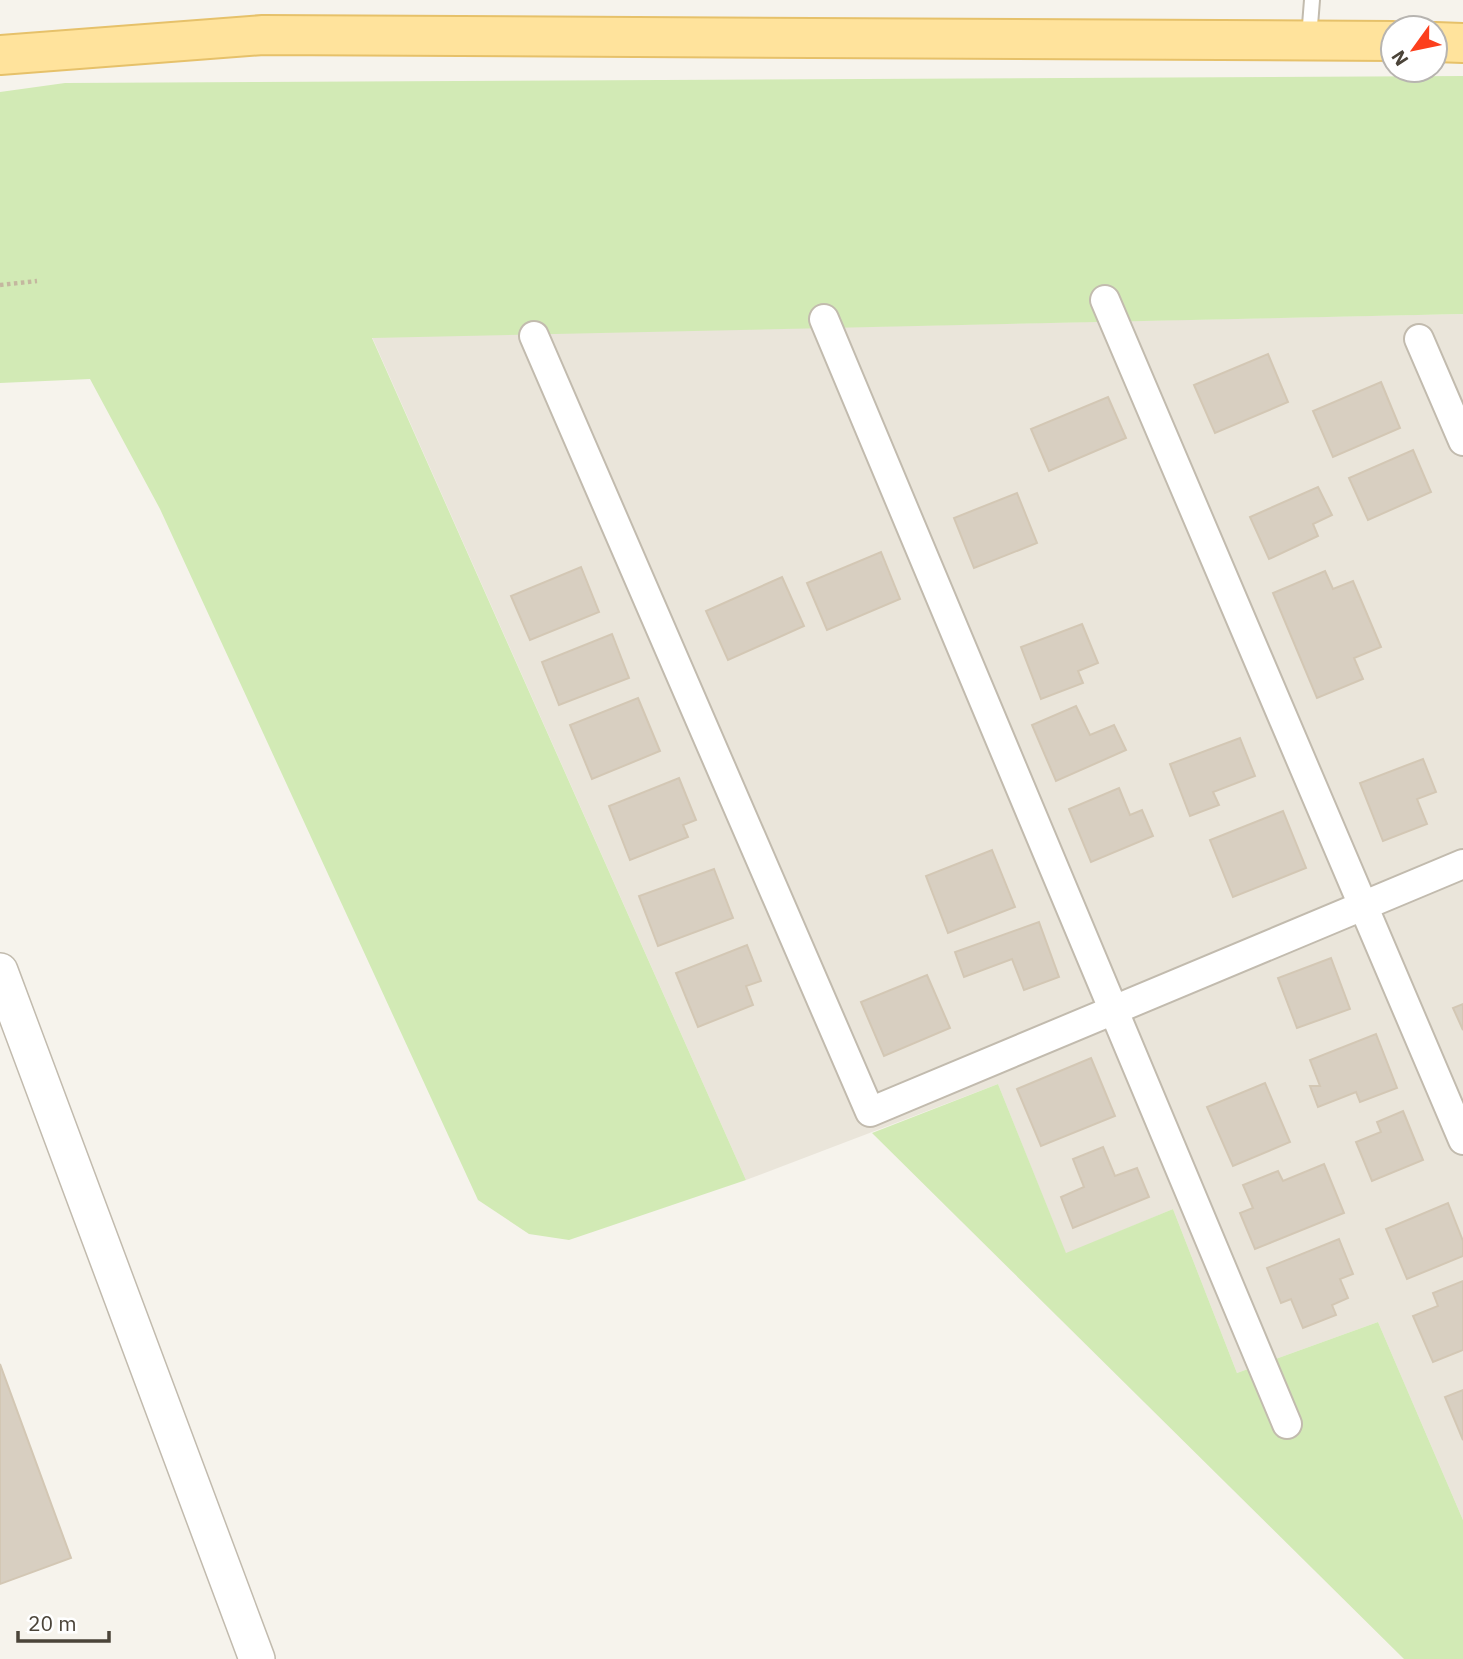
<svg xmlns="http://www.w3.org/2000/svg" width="1463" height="1659" viewBox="0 0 1463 1659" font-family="'IBM Plex Sans',sans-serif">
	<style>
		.residential { fill: #eae5da }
		.green { fill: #d2eab5 }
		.building { fill: #d8cfc1; stroke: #d3c7b4; stroke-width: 2 }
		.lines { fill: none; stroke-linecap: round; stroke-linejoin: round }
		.service-casing { stroke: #c2bbae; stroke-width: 18 }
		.minor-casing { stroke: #c2bbae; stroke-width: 32 }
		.tertiary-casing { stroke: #c2bbae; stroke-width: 38 }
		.primary-casing { stroke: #e6c16a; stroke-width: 42 }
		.path { stroke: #c4b79f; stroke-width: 4.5; stroke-dasharray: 3.5 3.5; stroke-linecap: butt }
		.service { stroke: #fff; stroke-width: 14 }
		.minor { stroke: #fff; stroke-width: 28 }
		.tertiary { stroke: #fff; stroke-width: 35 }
		.primary { stroke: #ffe39c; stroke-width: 38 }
	</style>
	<rect width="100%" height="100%" fill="#f6f3ec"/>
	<path class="residential" d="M1463,314V1520L1378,1322L1237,1373L1173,1209L1066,1254L998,1084L746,1180L372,337Z"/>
	<g class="green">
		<path d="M1463,76V314L372,338L746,1180L569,1240L529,1234L478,1200L160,509L90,379L0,383V92L65,83Z"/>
		<path d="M998,1084L1066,1253L1173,1209L1237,1373L1378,1322L1463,1520V1659H1404L872,1133Z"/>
	</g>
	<g class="building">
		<path d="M1268,354L1288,402L1215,433L1194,385Z"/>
		<path d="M1381,382L1400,428L1333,457L1313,411Z"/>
		<path d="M1108,397L1126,438L1049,471L1031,429Z"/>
		<path d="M1413,450L1431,492L1368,520L1349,478Z"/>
		<path d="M1318,487L1332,515L1313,524L1318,536L1269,559L1250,517Z"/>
		<path d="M1017,493L1037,543L974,568L954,518Z"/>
		<path d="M881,552L900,599L827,630L807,583Z"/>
		<path d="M581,567L599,612L530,640L511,596Z"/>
		<path d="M1325,571L1333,589L1353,581L1381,647L1354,658L1363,679L1317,698L1273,593Z"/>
		<path d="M782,577L804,626L728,660L706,611Z"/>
		<path d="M1082,624L1098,663L1078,671L1083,683L1041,699L1021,647Z"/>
		<path d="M612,634L629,678L559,705L542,662Z"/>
		<path d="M638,698L660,751L592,779L570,725Z"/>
		<path d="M1076,706L1090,735L1114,725L1126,750L1056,781L1032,725Z"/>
		<path d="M1240,738L1255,776L1213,792L1219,805L1190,816L1170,764Z"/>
		<path d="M1423,759L1436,792L1417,799L1427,824L1383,841L1360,783Z"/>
		<path d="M679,778L696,820L683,825L688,837L630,860L609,806Z"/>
		<path d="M1119,788L1130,815L1142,810L1153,836L1091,862L1069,809Z"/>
		<path d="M1283,811L1306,868L1233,897L1210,840Z"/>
		<path d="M992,850L1015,907L948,933L926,876Z"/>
		<path d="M714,869L733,918L658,946L639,896Z"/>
		<path d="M1039,922L1059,977L1024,990L1012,959L964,977L955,952Z"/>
		<path d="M747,945L761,981L746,986L753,1005L698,1027L676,973Z"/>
		<path d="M1331,958L1350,1009L1297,1028L1278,978Z"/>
		<path d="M927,975L950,1028L884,1056L861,1002Z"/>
		<path d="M1463,1004V1030L1453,1008Z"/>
		<path d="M1376,1034L1397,1088L1360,1102L1356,1092L1318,1107L1310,1086H1320L1310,1060Z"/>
		<path d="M1091,1058L1115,1116L1041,1146L1017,1089Z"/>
		<path d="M1265,1083L1290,1142L1233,1166L1207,1107Z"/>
		<path d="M1403,1111L1423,1160L1372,1181L1356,1142L1381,1132L1377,1122Z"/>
		<path d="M1103,1147L1115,1176L1137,1168L1149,1197L1073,1228L1061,1197L1084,1187L1073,1159Z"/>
		<path d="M1324,1164L1344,1213L1255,1249L1240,1213L1253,1208L1243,1185L1278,1171L1283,1181Z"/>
		<path d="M1448,1203L1463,1241V1256L1407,1279L1386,1229Z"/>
		<path d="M1339,1239L1353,1274L1340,1279L1348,1298L1332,1305L1336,1315L1303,1328L1291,1299L1281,1303L1267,1268Z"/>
		<path d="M1463,1281V1350L1433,1362L1413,1316L1438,1306L1433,1293Z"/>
		<path d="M0,1364L71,1558L0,1584Z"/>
		<path d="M1463,1390V1440L1445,1397Z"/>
	</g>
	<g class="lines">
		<defs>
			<path id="service" d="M1309,38L1312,0"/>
			<g id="minor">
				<path d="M1105,300L1463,1140"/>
				<path d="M824,319L1287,1424"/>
				<path d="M534,336L870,1112L1463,864"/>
				<path d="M1419,339L1463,441"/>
			</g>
			<path id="tertiary" d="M0,971L257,1659"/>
			<g id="primary">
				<path d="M1435,42L1463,43"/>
				<path d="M0,55L263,35L1393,41"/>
			</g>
		</defs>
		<use href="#service" class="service-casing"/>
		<use href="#minor" class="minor-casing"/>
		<use href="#tertiary" class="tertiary-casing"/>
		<use href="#primary" class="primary-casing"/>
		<path class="path" d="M0,285L37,281"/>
		<use href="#service" class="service"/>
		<use href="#minor" class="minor"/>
		<use href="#tertiary" class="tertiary"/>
		<use href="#primary" class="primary"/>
	</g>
	<g transform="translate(1414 49) rotate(237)"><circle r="33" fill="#ffffff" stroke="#b7b4b0" stroke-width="2"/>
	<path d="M0-5L12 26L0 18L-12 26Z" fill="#fc3f1d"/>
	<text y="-10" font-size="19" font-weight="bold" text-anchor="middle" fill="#4b4439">N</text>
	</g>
	<path d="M18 1631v10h91v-10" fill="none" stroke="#4b4439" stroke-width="3.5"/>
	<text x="28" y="1631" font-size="21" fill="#4b4439" stroke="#ffffff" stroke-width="5" paint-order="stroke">20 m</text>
</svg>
